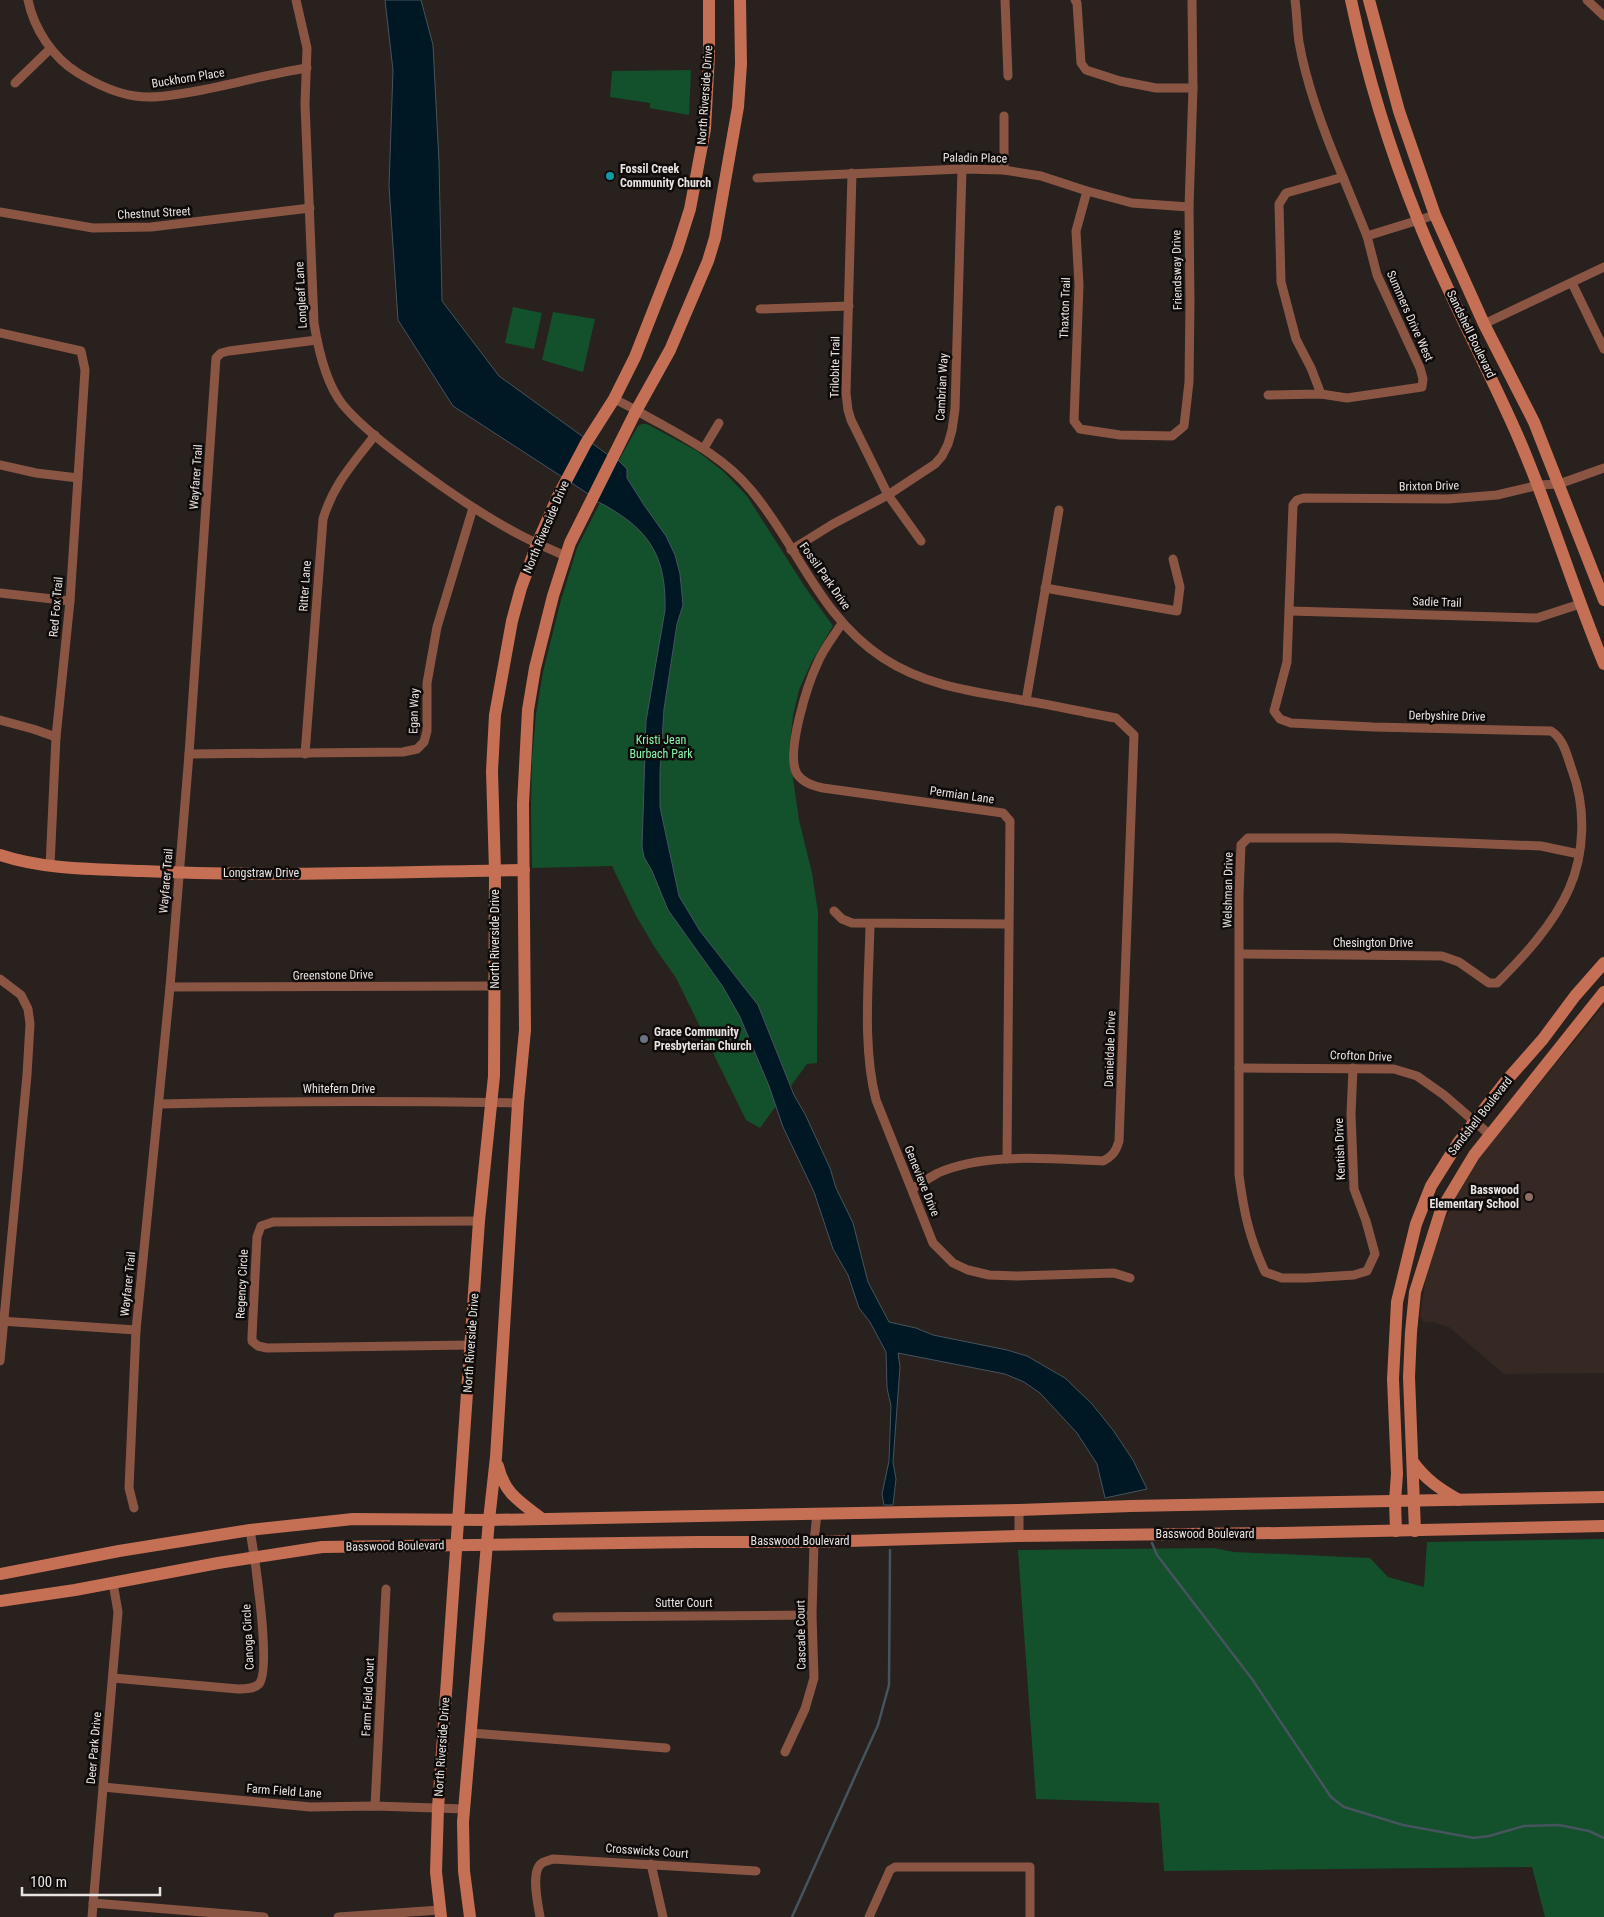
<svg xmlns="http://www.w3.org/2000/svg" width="1604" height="1917" viewBox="0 0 1604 1917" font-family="'Roboto Condensed',sans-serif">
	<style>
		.built { fill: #362823 }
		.green { fill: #13502c }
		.water { fill: #001724; stroke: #46545d }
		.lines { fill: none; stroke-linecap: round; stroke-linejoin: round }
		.stream { stroke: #46545d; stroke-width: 2.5 }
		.street { stroke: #8b5544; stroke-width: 9 }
		.secondary { stroke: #c56f55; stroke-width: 12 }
		.culture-dot { fill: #0f9aa8; stroke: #0e0b0a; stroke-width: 2 }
		.worship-dot { fill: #6b7280; stroke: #0e0b0a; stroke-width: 2 }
		.education-dot { fill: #8d6e63; stroke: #0e0b0a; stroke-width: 2 }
		.labels { text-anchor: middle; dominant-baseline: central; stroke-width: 5; stroke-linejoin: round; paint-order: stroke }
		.street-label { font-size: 12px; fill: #e8e3e1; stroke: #0e0b0a }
		.poi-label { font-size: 12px; font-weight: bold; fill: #e8e3e1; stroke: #0e0b0a; text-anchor: start }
		.park-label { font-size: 12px; fill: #88f3ac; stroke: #0e0b0a }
	</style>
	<rect width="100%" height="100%" fill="#28211e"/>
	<path class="built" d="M1604,1005V1373L1504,1374L1449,1327L1432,1322L1424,1323L1420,1316L1426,1277L1435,1242L1462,1183L1478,1159Z"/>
	<g class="green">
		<path d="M691,70L689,115L650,108V103L610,97L612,71Z"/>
		<path d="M513,307L542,313L534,349L505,343Z"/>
		<path d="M553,312L595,319L583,372L542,360Z"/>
		<path d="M642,424H647L697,451L723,471L747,496L805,587L833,626L812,661L799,690L793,716L789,751L799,820L812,873L818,912L817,1063L807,1064L760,1128L746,1120L676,978L655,948L635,914L612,866L532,868L531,808L532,758L536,714L543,672L561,600L577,548L610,483L620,458L638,426Z"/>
		<path d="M1604,1539V1917H1545L1532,1867L1164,1871L1159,1803L1036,1799L1018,1550L1214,1548L1234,1552L1370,1558L1388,1577L1424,1587L1427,1542Z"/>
	</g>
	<path class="water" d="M385,0H421L433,45L439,162L442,301L499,376L611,457L612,454L627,469V478L644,505L666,536L675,555L680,574L683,605L677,624L664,709L660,771V807L679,896L700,931L758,1005L794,1095L805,1114L830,1168L836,1188L853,1223L868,1282L889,1322L916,1328L933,1335L1007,1350L1027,1356L1065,1378L1092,1404L1113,1430L1133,1460L1147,1489L1105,1498L1097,1464L1077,1433L1040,1393L1024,1382L1005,1374L898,1353L900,1367L893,1462L896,1479L893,1505H884L882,1494L889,1461L891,1406L887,1388L886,1352L870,1322L859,1308L848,1275L833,1249L814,1192L783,1127L769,1086L740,1017L723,987L668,910L652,871L644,857L642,847L646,721L665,610C666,567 656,538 619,514C610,508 602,503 592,500L593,497L453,406L398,320L389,186L393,70Z"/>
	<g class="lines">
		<g class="stream">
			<path d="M1152,1543L1157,1555L1252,1679L1331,1797L1344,1807L1403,1825L1474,1838L1489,1836L1524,1826L1559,1825L1589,1831L1604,1838"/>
			<path d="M792,1917L878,1725L889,1685L890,1550"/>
		</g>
		<g class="street">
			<path d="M28,0C34,29 53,58 78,73C96,84 114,93 135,96C154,99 173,95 191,92C230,85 268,74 307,68"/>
			<path d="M296,0L307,48L305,104L314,323C318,348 326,384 343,405C358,423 383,443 403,458C440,486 478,513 520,535C535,543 550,549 565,556"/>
			<path d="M1005,0L1008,76"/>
			<path d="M1075,0L1077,3L1081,63L1086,70L1120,81L1156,88H1193"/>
			<path d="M1295,0C1297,14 1297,28 1299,42C1307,88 1325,135 1343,177"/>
			<path d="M1587,0L1604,16"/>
			<path d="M15,83L50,49"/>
			<path d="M1004,116V170"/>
			<path d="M852,173L846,393L848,410L851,420L888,495L921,541"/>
			<path d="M757,178L962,169L1004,170L1041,176L1087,191L1132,203L1189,207"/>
			<path d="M1087,191L1076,231L1079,285L1074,421L1080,429L1120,435L1172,436L1184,426L1189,382L1190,303L1189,207L1193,88L1192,0"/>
			<path d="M0,212L93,228L151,227L310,208"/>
			<path d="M1367,236L1435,215"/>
			<path d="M1572,283L1604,349"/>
			<path d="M760,309L849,306"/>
			<path d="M1484,324L1604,267"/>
			<path d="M0,333L81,351L85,370L70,601L56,737L50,866"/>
			<path d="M1268,395L1321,394L1347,398L1422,387L1423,379L1420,368L1377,275L1367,236L1343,177L1286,193L1279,204L1281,282L1296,339L1311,368L1321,394"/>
			<path d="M614,399C630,406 645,416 661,424C695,443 726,460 751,490C799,547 818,615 883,658C927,687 977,692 1027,701C1057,706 1087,713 1116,718L1134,735L1119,1141C1116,1151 1113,1156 1103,1161C1052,1159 986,1152 938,1173C929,1178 920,1184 912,1189"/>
			<path d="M704,448L719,423"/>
			<path d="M0,465L36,473L78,478"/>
			<path d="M791,550L833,524L888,495L935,464L942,456L948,444L952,430L955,409L962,169"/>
			<path d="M1045,588L1177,611L1180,587L1173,559"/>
			<path d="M0,593L70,601"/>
			<path d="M1290,611L1537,618L1580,604"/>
			<path d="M842,623C834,636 824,648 818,662C808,683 785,753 797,774C803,783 813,786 823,788L1003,813L1010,821L1007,1159"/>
			<path d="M1026,701L1059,510"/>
			<path d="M0,720L33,729L56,737"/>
			<path d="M189,754L403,752L417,749L424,742L427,731V683L437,627L473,508"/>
			<path d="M305,754L323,519C334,483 353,464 375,435"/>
			<path d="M834,911L842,919L852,923L1008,924"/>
			<path d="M870,924C869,980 862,1046 876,1100L933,1243L953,1263L968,1270L989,1275L1017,1276L1114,1273L1130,1278"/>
			<path d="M1240,954L1442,956L1459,962L1489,983H1497C1524,956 1553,925 1569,889C1585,853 1586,807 1572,770C1567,756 1564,739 1551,731L1373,727L1291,723L1280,719L1274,711L1287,662L1293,505L1297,500L1304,498L1448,499L1497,495L1539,485L1559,484L1604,468"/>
			<path d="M0,979L21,995L28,1009L30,1024L27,1075L0,1361"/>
			<path d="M170,987L496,986"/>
			<path d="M1239,1068L1394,1069L1417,1076L1444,1095L1490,1135"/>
			<path d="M1353,1068L1351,1114L1354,1189L1366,1221L1375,1254L1367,1271L1354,1275L1307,1278H1282L1265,1272C1249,1237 1244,1213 1239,1175V895L1241,845L1248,838H1338L1541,846L1579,854"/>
			<path d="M160,1104C279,1101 399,1101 518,1103"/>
			<path d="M0,1321L136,1330"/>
			<path d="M471,1345L267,1348L258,1346L252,1341V1336L257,1237L261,1226L273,1222L479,1221"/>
			<path d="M134,1508L129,1488L136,1330L170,987L189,754L216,358L221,353L229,351L317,340"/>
			<path d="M1019,1510V1536"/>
			<path d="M557,1617L812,1615"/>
			<path d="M113,1678L238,1689C245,1689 254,1689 259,1684C272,1669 254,1553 250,1530"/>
			<path d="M471,1733L666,1748"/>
			<path d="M785,1752L805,1709L814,1678L812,1615L814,1542L817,1513"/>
			<path d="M103,1787L310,1807L375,1806L465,1809"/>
			<path d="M375,1806L386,1589"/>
			<path d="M651,1864L663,1917"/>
			<path d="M93,1903L264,1917"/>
			<path d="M92,1917L118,1612L113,1583"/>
			<path d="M338,1917L440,1910"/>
			<path d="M540,1917C538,1904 530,1871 542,1863C545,1861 550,1860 553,1859L756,1871"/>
			<path d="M869,1917L890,1870L895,1867H1030V1917"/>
		</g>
		<g class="secondary">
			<path d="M1351,0C1367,76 1389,148 1418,220C1447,294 1487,365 1519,439C1551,513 1573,590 1604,664"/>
			<path d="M1369,0L1399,111L1435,215L1484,324L1534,422L1604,600"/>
			<path d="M0,855C45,870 95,869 142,871C269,877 397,872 524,870"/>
			<path d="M1413,1462C1426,1480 1440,1489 1459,1500"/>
			<path d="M498,1466C504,1493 520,1502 541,1518"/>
			<path d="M1396,1531L1395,1501L1397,1474L1393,1379L1397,1302L1416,1224L1431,1186L1458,1143L1506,1081L1543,1039L1575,996L1604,963"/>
			<path d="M1415,1531L1409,1377L1411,1332L1415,1292L1441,1210L1474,1155L1604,992"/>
			<path d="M0,1574L119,1551L250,1530L353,1519L489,1520L1019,1510L1131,1506L1604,1497"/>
			<path d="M0,1601L75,1590L218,1563L322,1547L698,1542H814L1019,1536L1281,1533L1604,1526"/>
			<path d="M441,1917L436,1872L438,1808L479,1221L494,1076L495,871L492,771L495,715L512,621L521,588L537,544L558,496L586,443L614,399L635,357L677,250L690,209L705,129L709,55V0"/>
			<path d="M470,1917L464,1871L463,1822L489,1520L496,1457L518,1103L525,1030L523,804L528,710L535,668L553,596L570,543L636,411L670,350L708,261L715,238L738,107L741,64L740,0"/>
		</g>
	</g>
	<circle class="culture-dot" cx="610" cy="176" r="5"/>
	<circle class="worship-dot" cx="644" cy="1039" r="5"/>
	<circle class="education-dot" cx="1529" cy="1197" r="5"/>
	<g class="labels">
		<g class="street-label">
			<text transform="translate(188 78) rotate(-9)">Buckhorn Place</text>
			<text transform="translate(705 95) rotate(-86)">North Riverside Drive</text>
			<text transform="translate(975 158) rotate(1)">Paladin Place</text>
			<text transform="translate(154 213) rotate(-3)">Chestnut Street</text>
			<text transform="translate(1177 270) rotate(-91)">Friendsway Drive</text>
			<text transform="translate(301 295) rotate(-93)">Longleaf Lane</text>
			<text transform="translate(1065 308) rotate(-88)">Thaxton Trail</text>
			<text transform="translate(1410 316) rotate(66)">Summers Drive West</text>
			<text transform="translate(1471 334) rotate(64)">Sandshell Boulevard</text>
			<text transform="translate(835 367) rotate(-89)">Trilobite Trail</text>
			<text transform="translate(942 387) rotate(-87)">Cambrian Way</text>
			<text transform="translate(196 477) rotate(-86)">Wayfarer Trail</text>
			<text transform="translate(1429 486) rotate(-1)">Brixton Drive</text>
			<text transform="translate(546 527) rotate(-67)">North Riverside Drive</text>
			<text transform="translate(825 576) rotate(55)">Fossil Park Drive</text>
			<text transform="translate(305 586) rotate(-86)">Ritter Lane</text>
			<text transform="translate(1437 602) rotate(2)">Sadie Trail</text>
			<text transform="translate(56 607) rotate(-85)">Red Fox Trail</text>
			<text transform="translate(414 711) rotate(-88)">Egan Way</text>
			<text transform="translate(1447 716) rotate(1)">Derbyshire Drive</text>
			<text transform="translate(962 795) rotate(8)">Permian Lane</text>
			<text x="261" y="873">Longstraw Drive</text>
			<text transform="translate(166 881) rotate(-85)">Wayfarer Trail</text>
			<text transform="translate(1228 890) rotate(-89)">Welshman Drive</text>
			<text transform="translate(495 939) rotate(-90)">North Riverside Drive</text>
			<text x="1373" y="943">Chesington Drive</text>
			<text transform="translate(333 975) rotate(-1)">Greenstone Drive</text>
			<text transform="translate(1110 1049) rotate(-88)">Danieldale Drive</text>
			<text transform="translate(1361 1056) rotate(2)">Crofton Drive</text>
			<text x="339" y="1089">Whitefern Drive</text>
			<text transform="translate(1480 1116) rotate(-52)">Sandshell Boulevard</text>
			<text transform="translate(1340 1149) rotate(-92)">Kentish Drive</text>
			<text transform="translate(922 1181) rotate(68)">Genevieve Drive</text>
			<text transform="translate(128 1284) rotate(-84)">Wayfarer Trail</text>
			<text transform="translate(242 1284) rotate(-87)">Regency Circle</text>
			<text transform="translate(471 1343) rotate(-86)">North Riverside Drive</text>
			<text x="1205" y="1534">Basswood Boulevard</text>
			<text x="800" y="1541">Basswood Boulevard</text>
			<text transform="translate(395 1546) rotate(-1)">Basswood Boulevard</text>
			<text x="684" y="1603">Sutter Court</text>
			<text transform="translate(801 1635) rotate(-91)">Cascade Court</text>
			<text transform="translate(248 1637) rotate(-93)">Canoga Circle</text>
			<text transform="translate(368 1697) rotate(-87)">Farm Field Court</text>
			<text transform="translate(442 1747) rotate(-86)">North Riverside Drive</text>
			<text transform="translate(94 1748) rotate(-85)">Deer Park Drive</text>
			<text transform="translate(284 1791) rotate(4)">Farm Field Lane</text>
			<text transform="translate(647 1851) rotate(4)">Crosswicks Court</text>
		</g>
		<g class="poi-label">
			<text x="620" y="169">Fossil Creek<tspan x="620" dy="14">Community Church</tspan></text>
			<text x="654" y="1032">Grace Community<tspan x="654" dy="14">Presbyterian Church</tspan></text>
			<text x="1519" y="1190" text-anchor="end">Basswood<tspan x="1519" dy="14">Elementary School</tspan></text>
		</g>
		<g class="park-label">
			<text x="661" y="740">Kristi Jean<tspan x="661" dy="14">Burbach Park</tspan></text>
		</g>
	</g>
	<path d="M22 1887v8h138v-8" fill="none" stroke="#e8e3e1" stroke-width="2.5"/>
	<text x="30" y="1887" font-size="15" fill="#e8e3e1" stroke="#0e0b0a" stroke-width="4" paint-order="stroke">100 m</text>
</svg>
